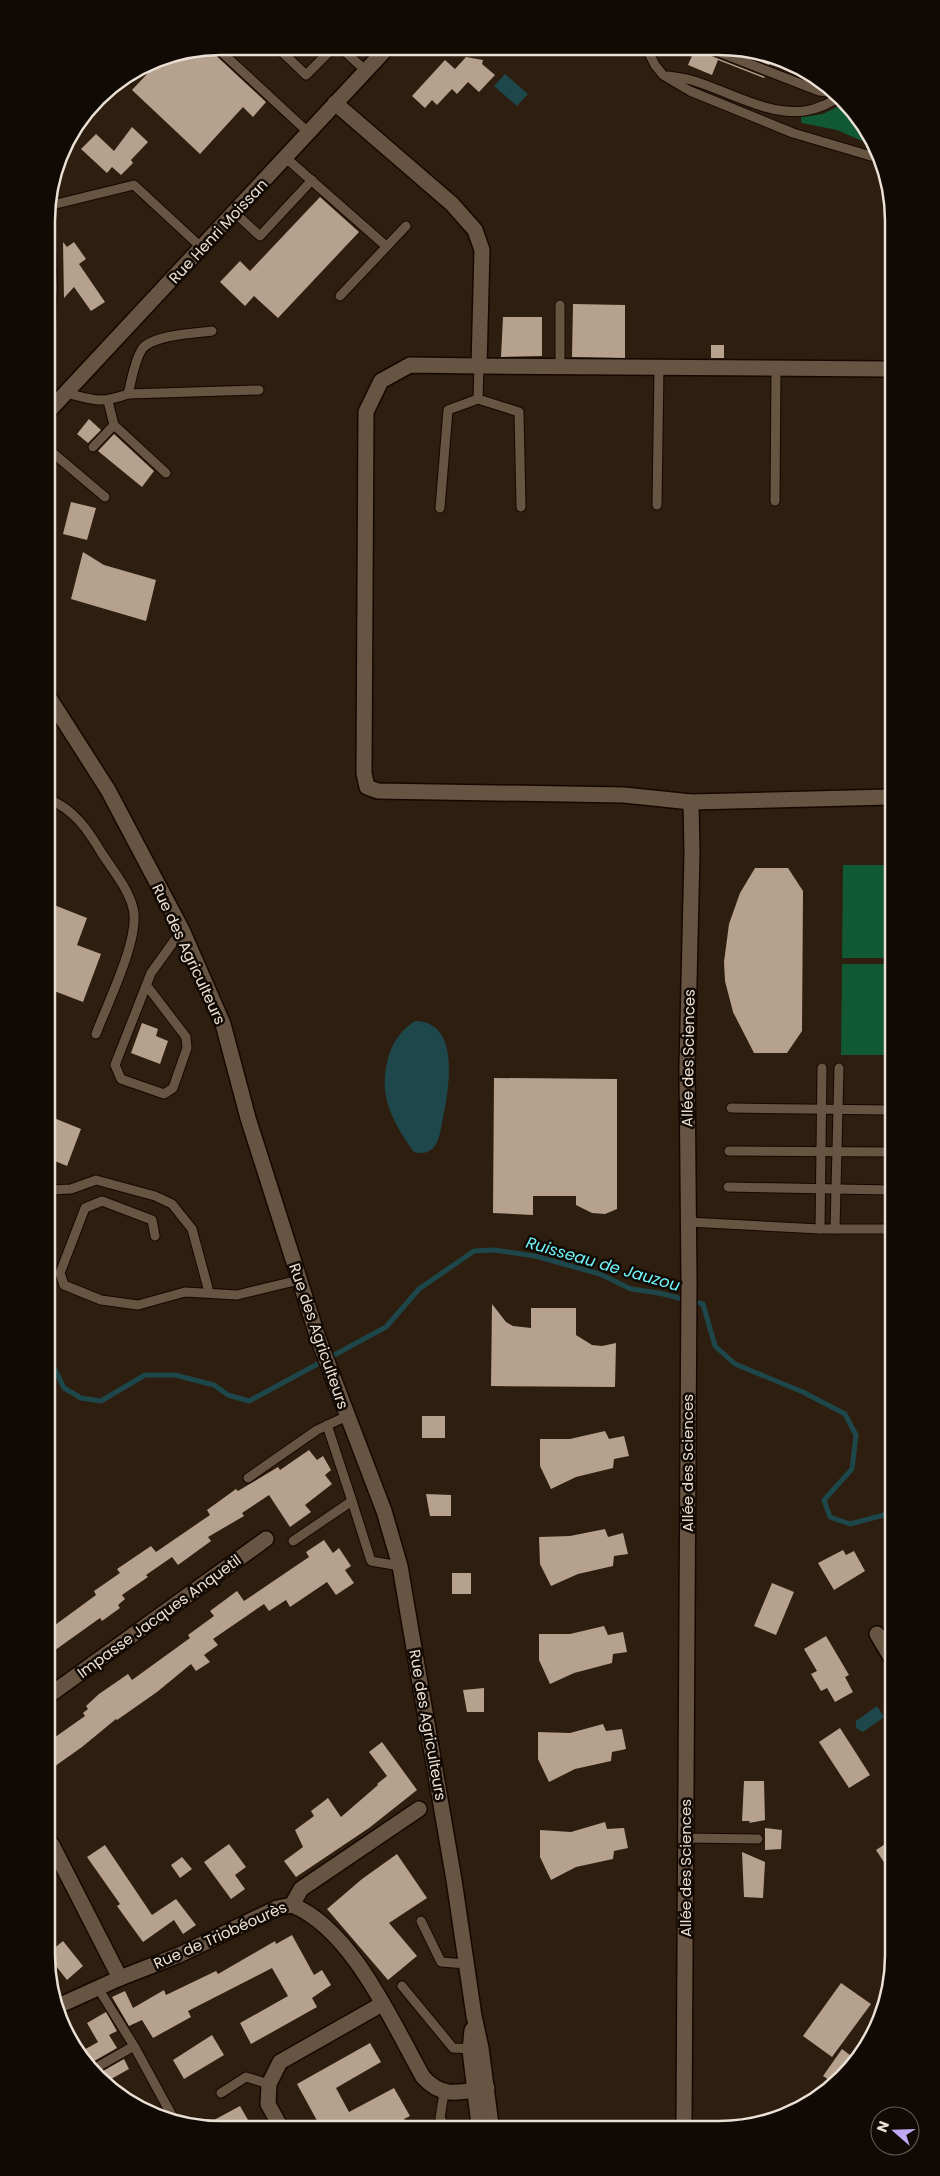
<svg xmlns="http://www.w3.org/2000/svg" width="940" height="2176" viewBox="0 0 940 2176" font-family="Poppins,sans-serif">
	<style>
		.green { fill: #105934 }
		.water { fill: #1d474a }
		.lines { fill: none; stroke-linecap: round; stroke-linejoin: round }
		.stream { stroke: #1d474a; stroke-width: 5 }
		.building { fill: #b6a18e }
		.lane-casing { stroke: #160700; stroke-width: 11 }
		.street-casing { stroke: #160700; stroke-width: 18 }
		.secondary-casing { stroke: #160700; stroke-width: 18 }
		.lane { stroke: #675443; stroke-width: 9 }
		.street { stroke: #675443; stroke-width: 15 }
		.secondary { stroke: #675443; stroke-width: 15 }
		.labels { text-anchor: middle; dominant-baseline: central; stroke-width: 5; stroke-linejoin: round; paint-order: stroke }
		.street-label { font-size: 15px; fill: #ebe0d6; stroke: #110a04 }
		.water-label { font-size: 16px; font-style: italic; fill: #70f6fe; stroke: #110a04 }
		.rim { fill: none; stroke: #ebe0d6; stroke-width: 2.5 }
	</style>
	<rect width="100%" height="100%" fill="#2e1e0f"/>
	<g class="green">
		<path d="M845,103L870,133L876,147L837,130L802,123L801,120V117L823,114Z"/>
		<path d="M843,865H890V958H842Z"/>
		<path d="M842,964H890L891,1055H841Z"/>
	</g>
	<g class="water">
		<path d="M505,74L528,94L517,106L494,86Z"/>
		<path d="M415,1021C461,1021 449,1090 443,1118C441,1127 440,1140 434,1147C429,1153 420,1155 413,1151C392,1120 378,1096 388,1058C392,1043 401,1030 415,1021Z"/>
		<path d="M877,1706L884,1717L863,1732L856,1728V1721Z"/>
	</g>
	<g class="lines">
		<path class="stream" d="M50,1359L64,1388L81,1398L101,1401L145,1375H175L214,1385L228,1395L249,1401L386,1327L419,1289L474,1251L494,1250L535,1256L600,1274L631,1289L659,1293L703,1304L715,1346L735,1364L803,1392L845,1414L856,1435L852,1469L824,1500L830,1517L850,1524L884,1515L892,1506"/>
	</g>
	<g class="building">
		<path d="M209,49L266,102L253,117L243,107L200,154L132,90L162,58Z"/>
		<path d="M692,49H705L709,55L765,77L764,78L718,60L712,75L688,65L694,51Z"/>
		<path d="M729,49L753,50L771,59L769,65Z"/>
		<path d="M466,57L483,60L482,64L495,75L479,92L468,82L457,94L452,89L437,105L432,100L425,108L412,96L445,60L455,69Z"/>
		<path d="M132,127L148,142L131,160L133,163L121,175L112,167L107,173L81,149L96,134L114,151Z"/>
		<path d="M320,197L359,232L278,318L254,296L245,306L220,282L240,261L250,271Z"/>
		<path d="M63,242L67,247L74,242L86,259L79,264L105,302L91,311L74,287L64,298Z"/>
		<path d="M573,304L625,305V358L572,357Z"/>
		<path d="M503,317H542V356L501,357Z"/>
		<rect x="711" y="345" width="13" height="13"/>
		<path d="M89,419L101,430L88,443L77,434Z"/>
		<path d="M114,434L154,471L142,487L98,451Z"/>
		<path d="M71,502L96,508L87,540L63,534Z"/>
		<path d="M83,552L104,565L156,580L146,621L71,599Z"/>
		<path d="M755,868H788L803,891L802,1031L787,1053H754L733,1012L725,981L724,962L729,924L740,893Z"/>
		<path d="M49,903L87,918L77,945L101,954L83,1002L49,989Z"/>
		<path d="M142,1023L158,1029L156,1036L168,1041L160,1064L131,1053Z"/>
		<path d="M494,1078L617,1079V1209L605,1214L592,1213L576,1205V1196H533V1215L493,1213Z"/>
		<path d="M49,1116L81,1129L67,1166L50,1159Z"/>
		<path d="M492,1304L506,1322L513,1326L531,1328V1308H576V1335L592,1345L602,1346L616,1343L615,1387L491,1386Z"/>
		<rect x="422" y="1416" width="23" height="22"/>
		<path d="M605,1431L609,1439L624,1436L629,1456L614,1459L613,1468L576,1477L551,1489L540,1466V1439H570Z"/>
		<path d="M309,1450L317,1460L323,1456L331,1470L325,1475L332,1484L305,1505L311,1512L290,1527L269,1495L242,1513L244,1516L208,1537L211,1541L178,1565L172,1557L146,1575L148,1577L122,1595L125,1599L118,1605L120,1608L102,1621L100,1618L51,1653V1628L96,1595L94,1591L120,1573L117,1569L151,1546L156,1552L210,1515L207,1510L236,1489L238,1491L278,1467L280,1470Z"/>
		<path d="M426,1494L451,1495V1516H430Z"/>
		<path d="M605,1529L608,1537L623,1533L628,1554L614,1556L613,1566L578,1574L551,1586L540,1564L539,1537L570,1536Z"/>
		<path d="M324,1540L333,1553L339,1548L351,1566L345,1570L354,1583L336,1595L327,1582L290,1607L286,1600L269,1611L264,1604L213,1639L218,1645L204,1655L210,1662L196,1671L191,1664L157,1692L117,1720L116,1719L82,1747L51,1769V1740L85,1716L83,1713L88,1709L86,1706L99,1694L128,1674L132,1680L190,1638L188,1635L214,1616L210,1611L237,1591L244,1601L309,1557L306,1552Z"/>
		<path d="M843,1550L846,1555L854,1551L865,1571L834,1590L818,1563Z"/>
		<rect x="452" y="1573" width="19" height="21"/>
		<path d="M772,1583L794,1592L776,1635L754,1626Z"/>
		<path d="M604,1626L608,1635L623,1632L627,1652L613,1654L612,1663L574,1673L550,1684L539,1660V1634H570Z"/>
		<path d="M826,1636L849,1675L845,1677L853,1692L835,1702L827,1688L821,1691L811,1674L817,1671L804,1649Z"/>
		<path d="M484,1688V1712H467L463,1690Z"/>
		<path d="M603,1724L606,1731L622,1729L626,1749L612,1752L611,1761L575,1769L549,1782L538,1759V1732L570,1733Z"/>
		<path d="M840,1728L870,1775L849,1788L819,1742Z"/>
		<path d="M382,1742L417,1790L369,1828L296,1877L284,1861L303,1847L295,1830L314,1816L311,1811L328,1798L341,1817L378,1785L377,1784L387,1776L369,1752Z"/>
		<path d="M744,1781H764L765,1820L749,1823L750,1821H742Z"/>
		<path d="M605,1822L607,1829L624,1828L628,1848L614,1851L613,1859L576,1867L551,1880L540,1857V1830L571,1832Z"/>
		<path d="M765,1828L782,1830L781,1849L765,1850Z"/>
		<path d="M893,1839V1876L876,1850Z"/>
		<path d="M229,1844L246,1867L235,1875L245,1889L231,1899L204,1862Z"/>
		<path d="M105,1845L152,1915L176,1899L196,1925L183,1934L174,1920L143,1942L122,1913L117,1906L120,1904L87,1857Z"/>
		<path d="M742,1852L765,1862L763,1898L744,1897Z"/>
		<path d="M397,1854L427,1898L389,1923L417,1956L388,1980L327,1909L362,1879Z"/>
		<path d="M182,1857L192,1869L180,1878L171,1865Z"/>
		<path d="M292,1935L314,1975L322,1970L331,1985L312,1998L317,2007L251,2044L240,2023L288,1996L272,1968L188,2011L191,2017L153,2038L142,2020L129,2026L112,1997L125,1991L133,2008L164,1990L166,1995L216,1971L218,1974L275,1941L276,1944Z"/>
		<path d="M63,1941L83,1966L67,1980L52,1961V1950Z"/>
		<path d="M841,1983L871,2004L832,2057L803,2036Z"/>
		<path d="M106,2012L117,2031L109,2035L117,2048L89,2064L82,2051L98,2042L87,2023Z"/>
		<path d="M212,2035L224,2055L184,2079L173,2060Z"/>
		<path d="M370,2043L381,2062L336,2088L349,2112L394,2088L410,2116L404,2119L407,2125L385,2126L383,2122L378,2126H320L297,2084Z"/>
		<path d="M842,2049L858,2061L834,2083L823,2076Z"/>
		<path d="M124,2059L129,2069L104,2083L98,2079L96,2075Z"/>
		<path d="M240,2106L248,2120L238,2126H203Z"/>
	</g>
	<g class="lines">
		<defs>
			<g id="lane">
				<path d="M216,47L309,133"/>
				<path d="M277,47L306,75L334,47"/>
				<path d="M340,47L366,71"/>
				<path d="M647,49L655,65L663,75L690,91L793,133L881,159"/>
				<path d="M711,49L819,91L837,93"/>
				<path d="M668,76C676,77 683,78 691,80C726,90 767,116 805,111C818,109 829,103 840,97"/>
				<path d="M286,158L386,246"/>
				<path d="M48,206L134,185L202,248"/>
				<path d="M235,213L260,236L312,180"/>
				<path d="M340,296L406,226"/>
				<path d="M560,305V366"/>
				<path d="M66,393C94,400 100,404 128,394L259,390"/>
				<path d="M128,394C132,379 134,362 142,349C152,335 196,333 212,331"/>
				<path d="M478,399L519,412L521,507"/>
				<path d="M108,401L114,425L166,473"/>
				<path d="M93,447L114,425"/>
				<path d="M47,448L105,497"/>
				<path d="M775,501L776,368"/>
				<path d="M657,505L659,367"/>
				<path d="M440,508L448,410L478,399L479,366"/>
				<path d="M48,799C74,809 88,830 101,852C112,869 128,888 133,908C141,937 107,1004 96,1034"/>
				<path d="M147,986L186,1037L187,1048L173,1088L164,1094L121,1079L115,1065L151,973L182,930"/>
				<path d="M731,1108L891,1110"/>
				<path d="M729,1151L891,1152"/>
				<path d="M728,1187L891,1190"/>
				<path d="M50,1190L71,1189L96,1180L155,1196L172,1204L192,1229L209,1292"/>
				<path d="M688,1222L820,1229H891"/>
				<path d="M820,1229L822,1068"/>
				<path d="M835,1229L839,1068"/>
				<path d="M155,1236L152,1220L102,1201L85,1208L60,1273L64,1285L101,1300L138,1305L185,1292L237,1295L299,1280"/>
				<path d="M248,1478L317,1430L347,1416"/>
				<path d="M352,1501L371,1561L400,1566"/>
				<path d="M293,1541L352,1501L327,1425"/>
				<path d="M685,1838L758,1839"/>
				<path d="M421,1921L441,1962L467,1964"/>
				<path d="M402,1986L453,2048L473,2049"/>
				<path d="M98,1988L134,2046L176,2123"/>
				<path d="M92,2070L134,2046"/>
				<path d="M221,2093L246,2077L269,2084"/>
				<path d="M444,2093L440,2118L444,2125"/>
			</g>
			<g id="street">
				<path d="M335,103L452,204L475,230L482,250L479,366L888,369"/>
				<path d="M47,224L49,287L47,328"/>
				<path d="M479,366L410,365L381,381L366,412L364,773L367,787L378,791L624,795L691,802L890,797"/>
				<path d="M47,413L388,47"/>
				<path d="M877,1634L892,1659"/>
				<path d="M51,1694L266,1539"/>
				<path d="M52,1845L120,1978"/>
				<path d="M292,1905C352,1929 392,2022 423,2077C443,2099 459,2092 487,2088"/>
				<path d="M56,2007L120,1978L179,1955L277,1908L292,1905L301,1889L419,1809"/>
				<path d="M684,2124L689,1281L687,1068L692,853L691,802"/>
				<path d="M280,2126L268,2104L269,2084L280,2062L382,2004"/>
			</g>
			<g id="secondary">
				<path d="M48,696L108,790L182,930L223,1024L248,1118L318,1338L384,1511L400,1566L410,1625L454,1880L474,2016L481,2048L491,2125"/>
				<path d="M472,2030L470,2050L479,2125"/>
			</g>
		</defs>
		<use href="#lane" class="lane-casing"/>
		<use href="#street" class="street-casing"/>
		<use href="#secondary" class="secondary-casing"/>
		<use href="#lane" class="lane"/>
		<use href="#street" class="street"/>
		<use href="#secondary" class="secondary"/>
	</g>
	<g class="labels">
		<g class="street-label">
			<text transform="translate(218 231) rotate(-47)">Rue Henri Moissan</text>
			<text transform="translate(189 954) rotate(65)">Rue des Agriculteurs</text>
			<text transform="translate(688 1058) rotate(-89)">Allée des Sciences</text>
			<text transform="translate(319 1336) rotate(71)">Rue des Agriculteurs</text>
			<text transform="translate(687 1463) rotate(-90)">Allée des Sciences</text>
			<text transform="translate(159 1616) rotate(-36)">Impasse Jacques Anquetil</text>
			<text transform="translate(428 1725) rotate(80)">Rue des Agriculteurs</text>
			<text transform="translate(685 1868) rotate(-90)">Allée des Sciences</text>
			<text transform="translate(220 1935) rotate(-24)">Rue de Triobéourès</text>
		</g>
		<g class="water-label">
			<text transform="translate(603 1264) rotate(16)">Ruisseau de Jauzou</text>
		</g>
	</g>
	<path d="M0 0H940V2176H0ZM221 55H719A166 166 0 0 1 885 221V1955A166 166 0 0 1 719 2121H221A166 166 0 0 1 55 1955V221A166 166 0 0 1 221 55Z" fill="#110a04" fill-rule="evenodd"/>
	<path class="rim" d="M221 55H719A166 166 0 0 1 885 221V1955A166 166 0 0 1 719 2121H221A166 166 0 0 1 55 1955V221A166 166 0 0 1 221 55Z"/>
	<g transform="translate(895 2131) rotate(290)"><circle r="24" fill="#110a04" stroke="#686058"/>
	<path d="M0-4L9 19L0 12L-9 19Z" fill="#bfa9f4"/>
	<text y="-8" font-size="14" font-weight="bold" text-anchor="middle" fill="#ebe0d6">N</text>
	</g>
</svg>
